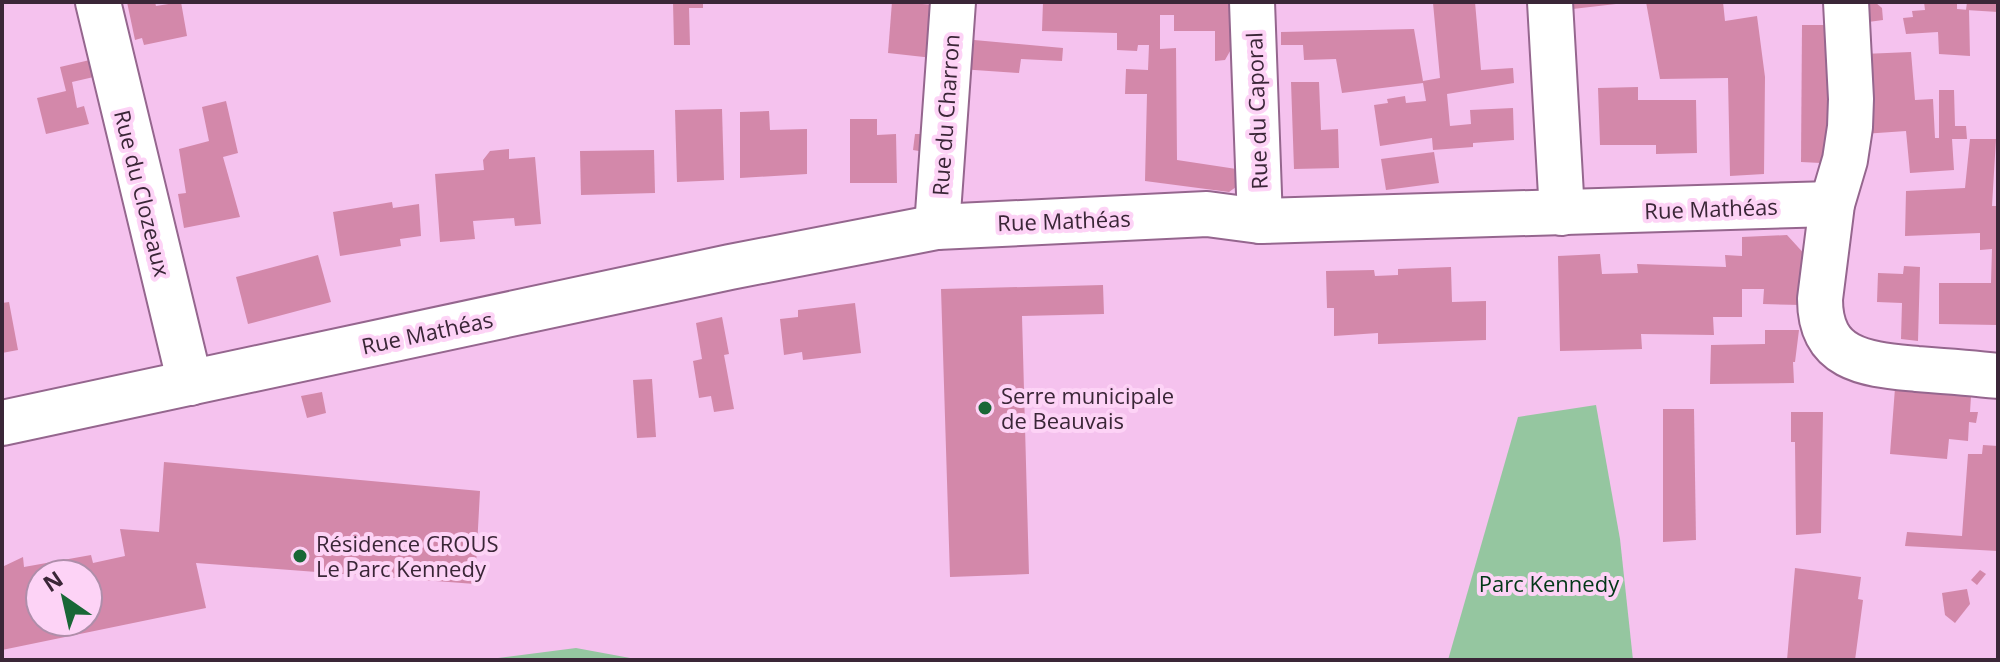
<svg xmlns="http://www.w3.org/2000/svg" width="2000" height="662" viewBox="0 0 2000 662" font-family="'Open Sans',sans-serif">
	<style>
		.green { fill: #95c6a0 }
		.building { fill: #d388aa; fill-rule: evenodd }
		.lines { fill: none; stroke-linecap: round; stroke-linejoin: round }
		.minor-casing { stroke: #95668e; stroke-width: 48 }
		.minor { stroke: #fff; stroke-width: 44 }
		.poi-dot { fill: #196736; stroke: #fdd3f6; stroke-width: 3 }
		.labels { text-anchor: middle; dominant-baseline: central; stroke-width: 8; stroke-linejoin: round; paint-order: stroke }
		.street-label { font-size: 22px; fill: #3a2637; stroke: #fdd3f6 }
		.poi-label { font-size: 22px; fill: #3a2637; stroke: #fdd3f6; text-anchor: start }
		.park-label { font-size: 22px; fill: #013717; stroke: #fdd3f6 }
	</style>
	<rect width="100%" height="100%" fill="#f5c2ee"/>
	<g class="green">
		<path d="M1596,405L1620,539L1633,660H1448L1518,417Z"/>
		<path d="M576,648L641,660H482Z"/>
	</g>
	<g class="building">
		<path d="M127,2H155L156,6L181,2L187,36L144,45L142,38L135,40Z"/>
		<path d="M673,2H703V8H689L690,45H674Z"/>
		<path d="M892,2L937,5L933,58L888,53Z"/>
		<path d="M1043,2H1238V37L1225,60L1215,61V31H1174V15H1160V49L1176,48L1177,160L1243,170V182L1229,192L1145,181L1147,94H1125L1126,69L1148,70L1149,45H1138L1137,51L1117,50V33L1042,31Z"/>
		<path d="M1475,2L1481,70L1513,68L1514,83L1447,94L1450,126L1471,124L1470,110L1513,108L1514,140L1473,143V147L1433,150L1432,138L1380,146L1374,105L1388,103L1387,99L1405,96L1406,103L1426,101L1423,83L1342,93L1336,59L1304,60L1303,45H1281V32L1414,29L1423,81L1440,78L1433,3Z"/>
		<path d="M1563,2H1616V4L1564,10Z"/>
		<path d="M1646,2H1723L1725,21L1757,16L1765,77L1764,174L1730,176L1728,78L1660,79Z"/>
		<path d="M1924,2H1957V9L1969,10L1970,56L1939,54L1938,32L1906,34L1903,18L1913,17L1912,11L1925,10Z"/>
		<path d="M1967,2L1998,3V12L1966,10Z"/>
		<path d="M1876,3L1882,8L1883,20L1861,23V5Z"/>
		<path d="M1802,25H1834L1830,155L1821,163L1801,162Z"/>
		<path d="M963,39L1063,48L1062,61L1021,59L1019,73L960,69Z"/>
		<path d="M1911,52L1915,100L1933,99L1935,138H1939V90H1954L1955,126H1966L1967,139H1952L1954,170L1910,173L1906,131L1863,134V54Z"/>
		<path d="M94,59L98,76L72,82L77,108L84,106L89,124L46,134L37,98L66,91L60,67Z"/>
		<path d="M1291,82H1319L1321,130L1338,129L1339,168L1294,169Z"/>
		<path d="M1638,87V100H1696L1697,153L1656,154V145H1600L1598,88Z"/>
		<path d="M226,101L238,153L223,157L240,217L184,228L178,194L186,193L179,149L209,141L202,107Z"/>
		<path d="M722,109L724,180L677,182L675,110Z"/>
		<path d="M769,111L770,130L807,129V174L740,178V112Z"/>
		<path d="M850,119H877V135L896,134L897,183H850Z"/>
		<path d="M915,134H927L925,152L913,150Z"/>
		<path d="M1970,139H1996L1992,206H1998V325L1939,324V283H1991L1992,249L1980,250V233L1905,236L1906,191L1965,188Z"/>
		<path d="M509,149V159L535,157L541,224L515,226L514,218L473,221L475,239L440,242L435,174L484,170L483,160L490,151Z"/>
		<path d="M654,150L655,193L581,195L580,151Z"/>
		<path d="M1434,152L1439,183L1386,190L1381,159Z"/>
		<path d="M392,202L393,208L419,204L421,236L400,239L401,246L340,256L333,212Z"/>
		<path d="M1787,235L1808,258L1802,305L1763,304L1764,289H1742V317H1713L1714,335L1641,334L1642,349L1560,351L1558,256L1600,254L1602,274L1638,273L1637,264L1726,267L1725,255L1742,256V237Z"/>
		<path d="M318,255L331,302L248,324L236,277Z"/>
		<path d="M1904,266L1920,267L1918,341L1901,339L1902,303L1877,302L1878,273L1903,274Z"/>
		<path d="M1451,267L1452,302L1486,301V340L1378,344V333L1334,336V308H1327L1326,271L1374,270L1375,276L1398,275V269Z"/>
		<path d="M1103,285L1104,314L1022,316L1029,574L950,577L941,289Z"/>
		<path d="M9,302L18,350L2,353V303Z"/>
		<path d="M855,303L861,353L803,360L802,352L784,355L780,319L798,317V310Z"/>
		<path d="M722,317L729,354L724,355L734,409L714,412L711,396L699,398L693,361L702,359L696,323Z"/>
		<path d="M1765,330H1799L1795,362H1793L1794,383L1710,384L1711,345L1765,344Z"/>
		<path d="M652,379L656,437L637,438L633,380Z"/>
		<path d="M1895,388L1971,396L1970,412H1978L1976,423L1969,422L1968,441L1949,439L1947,459L1890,454Z"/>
		<path d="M322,392L326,413L307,418L301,396Z"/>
		<path d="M1663,409H1694L1696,540L1663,542Z"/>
		<path d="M1791,412H1823L1821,533L1796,535L1795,442H1791Z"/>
		<path d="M1983,445L1998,446V551L1905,546L1907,532L1962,536L1968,454H1982Z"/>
		<path d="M164,462L480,491L475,584L196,563L206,608L2,650V567L23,557L24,567L91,555L93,563L125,556L120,529L159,532ZM40,574H88V622H40Z"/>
		<path d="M1795,568L1861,577L1858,599L1863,600L1855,660H1787Z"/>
		<path d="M1980,570L1986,574L1977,585L1971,580Z"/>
		<path d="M1967,589L1970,604L1955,623L1945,615L1942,593Z"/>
	</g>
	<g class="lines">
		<defs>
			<g id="minor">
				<path d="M98,2L190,383"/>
				<path d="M1252,2L1260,221"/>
				<path d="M1550,2L1562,213"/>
				<path d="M1846,2L1851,99L1850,127L1845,160L1832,204L1820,299C1820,362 1868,364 1917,369C1944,371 1971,373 1998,376"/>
				<path d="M937,227L953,2"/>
				<path d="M2,423L730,267L937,227L1207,214L1260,221L1832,204"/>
			</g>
		</defs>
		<use href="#minor" class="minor-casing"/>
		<use href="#minor" class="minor"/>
	</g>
	<g class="poi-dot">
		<circle cx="985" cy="408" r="8"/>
		<circle cx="300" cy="556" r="8"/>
	</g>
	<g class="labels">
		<g class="street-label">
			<text transform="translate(1256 111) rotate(-92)">Rue du Caporal</text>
			<text transform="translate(945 115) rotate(-86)">Rue du Charron</text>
			<text transform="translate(143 193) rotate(76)">Rue du Clozeaux</text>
			<text transform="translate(1711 208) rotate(-2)">Rue Mathéas</text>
			<text transform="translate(1064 220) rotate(-2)">Rue Mathéas</text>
			<text transform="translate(427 332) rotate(-12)">Rue Mathéas</text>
		</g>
		<g class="poi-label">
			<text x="1001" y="395">Serre municipale<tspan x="1001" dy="25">de Beauvais</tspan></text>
			<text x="316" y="543">Résidence CROUS<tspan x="316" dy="25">Le Parc Kennedy</tspan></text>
		</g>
		<g class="park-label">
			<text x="1549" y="583">Parc Kennedy</text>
		</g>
	</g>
	<rect width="2000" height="662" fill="none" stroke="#3a2637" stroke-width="8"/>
	<g transform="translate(64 598) rotate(326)"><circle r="38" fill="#fdd3f6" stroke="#af8eaa" stroke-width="2"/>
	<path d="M0-6L14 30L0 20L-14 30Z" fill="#196736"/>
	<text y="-12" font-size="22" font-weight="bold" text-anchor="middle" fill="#3a2637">N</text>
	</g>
</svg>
